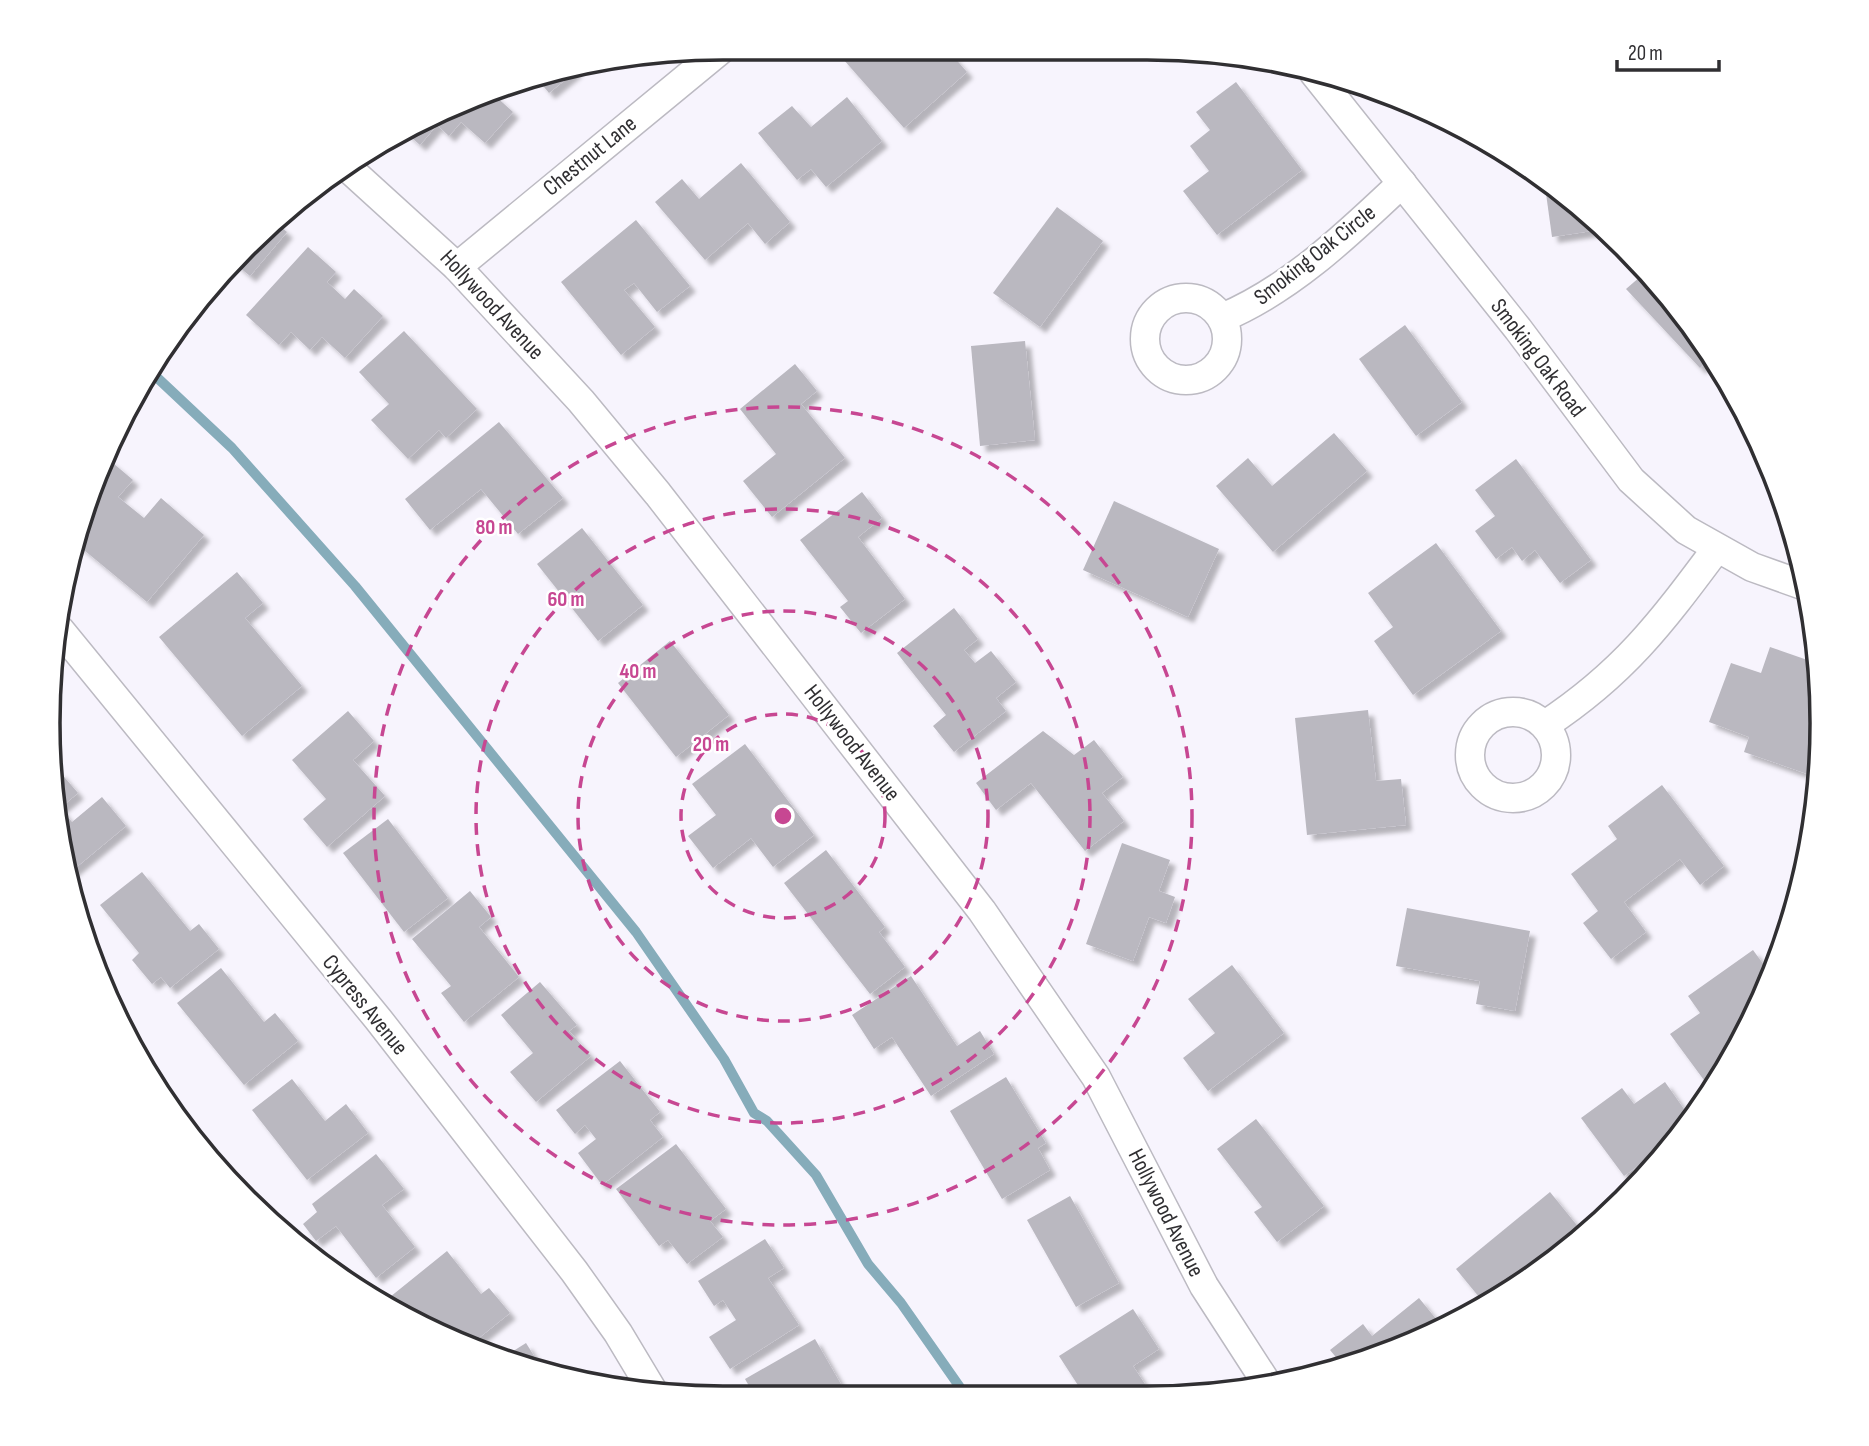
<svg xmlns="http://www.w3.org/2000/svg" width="1869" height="1446" viewBox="0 0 1869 1446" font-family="'Sofia Sans Condensed',sans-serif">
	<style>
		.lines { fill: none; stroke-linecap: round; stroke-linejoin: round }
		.stream { stroke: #86acba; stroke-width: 10 }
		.building { fill: #bab8c0; filter: url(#shadow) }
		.street-casing { stroke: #bcbac2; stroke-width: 31 }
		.street { stroke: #fff; stroke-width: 28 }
		.ring { fill: none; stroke: #c74792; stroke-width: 3.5; stroke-dasharray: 12 9 }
		.labels { text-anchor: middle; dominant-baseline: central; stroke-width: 5; stroke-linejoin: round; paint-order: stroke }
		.street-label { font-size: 23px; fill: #302f32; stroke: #fff }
		.rim { fill: none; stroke: #302f32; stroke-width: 3.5 }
		.centre { fill: #c74792; stroke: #fff; stroke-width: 3.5 }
		.ring-label { font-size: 21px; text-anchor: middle; font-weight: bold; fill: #c74792; stroke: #fff; stroke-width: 5; stroke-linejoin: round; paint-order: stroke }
	</style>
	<defs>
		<filter id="shadow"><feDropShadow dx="6" dy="6" stdDeviation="2" flood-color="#0004"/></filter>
	</defs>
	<rect width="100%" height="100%" fill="#f7f4fd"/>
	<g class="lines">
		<path class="stream" d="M149,370L232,448L355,586L636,932L724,1059L754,1113L767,1121L816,1175L868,1264L901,1303L964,1393"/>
	</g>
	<g class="building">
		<path d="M855,48H946L967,72L904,128L843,59Z"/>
		<path d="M573,67L576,71L549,93L535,76Z"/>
		<path d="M1236,82L1302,170L1217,235L1183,191L1209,171L1190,146L1210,130L1196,112Z"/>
		<path d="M492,93L513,112L485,143L461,122L449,136L437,125L420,145L403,130Z"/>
		<path d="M847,97L882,141L826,187L811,169L797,180L758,133L792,106L811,127Z"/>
		<path d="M741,163L790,222L765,244L748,223L705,260L655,202L682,179L699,199Z"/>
		<path d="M1544,179L1557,187L1598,230L1552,237Z"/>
		<path d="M1057,207L1103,241L1040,327L993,293Z"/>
		<path d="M636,220L690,286L657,312L634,283L624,290L655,327L621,355L561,282Z"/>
		<path d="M275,222L287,232L250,276L233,262L245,245Z"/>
		<path d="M308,247L336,272L327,282L345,299L354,289L383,316L345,358L322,337L310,350L291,332L279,345L246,315Z"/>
		<path d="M1641,276L1708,348L1713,356L1700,368L1626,289Z"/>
		<path d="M1405,325L1462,402L1416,436L1359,359Z"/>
		<path d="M404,331L477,409L446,438L439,430L408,459L371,420L389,404L359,372Z"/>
		<path d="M1025,341L1035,440L980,446L971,346Z"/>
		<path d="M795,364L817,391L801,404L845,458L772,517L743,481L776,454L740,409Z"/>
		<path d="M499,422L563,498L518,534L481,489L430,530L405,499Z"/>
		<path d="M1334,433L1367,471L1273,552L1216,486L1248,458L1272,486Z"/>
		<path d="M107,458L133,480L118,497L144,518L161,498L204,535L147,602L73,541Z"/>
		<path d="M1516,459L1591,560L1560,583L1535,550L1522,561L1512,547L1496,559L1475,531L1495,516L1475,490Z"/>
		<path d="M862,492L882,518L858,537L905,599L861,633L840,607L848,601L800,540Z"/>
		<path d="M1114,501L1219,549L1188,617L1083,570Z"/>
		<path d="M582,528L643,605L598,641L537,564Z"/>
		<path d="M1436,543L1501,631L1413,695L1374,641L1393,627L1368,593Z"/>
		<path d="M237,572L263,603L245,618L302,686L242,736L159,637Z"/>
		<path d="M954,608L978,639L964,650L975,663L991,651L1016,682L996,698L1006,711L954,752L933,726L946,715L897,653Z"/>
		<path d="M670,641L729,715L676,757L618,683Z"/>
		<path d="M1770,647L1816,663L1822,723L1816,777L1744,752L1749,737L1709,722L1731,663L1761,673Z"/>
		<path d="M1368,710L1376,781L1401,779L1406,825L1307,835L1295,718Z"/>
		<path d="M348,711L374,741L353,760L385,796L327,847L303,819L326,799L292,760Z"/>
		<path d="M1043,731L1074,755L1094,740L1123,777L1102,793L1124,821L1085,851L1031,783L996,810L976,783Z"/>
		<path d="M745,744L814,835L773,867L751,838L713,868L688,836L716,815L692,784Z"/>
		<path d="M59,771L78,793L60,808L72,822L102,797L126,826L67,875L54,775Z"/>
		<path d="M1662,785L1724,866L1700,885L1680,859L1624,902L1646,932L1611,959L1583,923L1598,911L1571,874L1617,839L1608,826Z"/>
		<path d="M388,819L448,898L404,932L343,853Z"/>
		<path d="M1122,843L1170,860L1159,891L1175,897L1166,923L1149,917L1133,961L1086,944Z"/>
		<path d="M826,850L885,927L879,932L905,967L870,994L784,883Z"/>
		<path d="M142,872L190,931L199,924L219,949L170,988L161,977L152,984L132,960L139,953L100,905Z"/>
		<path d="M470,891L491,917L479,927L519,977L464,1022L441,993L451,986L412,939Z"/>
		<path d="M1407,908L1530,931L1515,1011L1476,1004L1480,981L1396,966Z"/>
		<path d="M1753,950L1772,976L1712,1091L1670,1034L1700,1013L1688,996Z"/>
		<path d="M1232,965L1284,1033L1208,1091L1183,1058L1215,1033L1188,999Z"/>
		<path d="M221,968L264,1022L275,1013L298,1041L244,1085L177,1003Z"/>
		<path d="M911,976L957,1046L980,1031L994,1054L931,1096L892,1037L874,1049L852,1015Z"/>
		<path d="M540,982L577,1025L569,1031L591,1056L536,1102L510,1072L533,1053L501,1015Z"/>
		<path d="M620,1061L660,1112L650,1120L663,1137L602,1185L578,1153L596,1139L585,1125L575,1134L556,1110Z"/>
		<path d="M1006,1077L1046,1143L1038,1148L1050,1170L1002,1199L950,1111Z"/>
		<path d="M292,1079L325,1121L346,1104L368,1133L307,1180L252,1110Z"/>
		<path d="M1665,1082L1691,1119L1666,1149L1665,1146L1624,1176L1581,1118L1622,1088L1634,1104Z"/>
		<path d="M1256,1119L1324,1206L1277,1242L1254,1212L1262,1207L1217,1149Z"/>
		<path d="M676,1144L726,1209L710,1221L723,1237L687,1264L668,1240L659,1246L616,1189Z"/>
		<path d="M376,1154L404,1189L382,1205L415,1247L376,1278L336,1226L316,1241L303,1224L317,1212L312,1204Z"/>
		<path d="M1550,1192L1584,1234L1521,1285L1484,1303L1456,1269Z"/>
		<path d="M1070,1196L1119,1283L1076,1307L1027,1220Z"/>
		<path d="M765,1239L784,1268L768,1278L799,1325L730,1369L709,1337L736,1320L723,1300L714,1306L698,1281Z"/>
		<path d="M447,1251L481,1294L489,1288L510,1313L470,1345L400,1311L390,1297Z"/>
		<path d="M1419,1298L1441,1325L1364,1363L1344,1367L1330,1350L1363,1324L1372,1336Z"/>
		<path d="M1133,1309L1159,1349L1133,1366L1151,1393H1083L1059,1356Z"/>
		<path d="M815,1339L846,1393H753L745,1379Z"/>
		<path d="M526,1343L544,1372L499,1360Z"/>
	</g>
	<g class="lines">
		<defs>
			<g id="street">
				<path d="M1314,73L1518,329L1631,480L1686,530L1752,567L1808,587"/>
				<path d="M347,167L457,267L581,401L658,494L982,911L1096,1077L1204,1286L1268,1385"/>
				<path d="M457,267L724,47"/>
				<circle cx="1186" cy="339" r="41"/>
				<path d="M1222,318C1291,289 1348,234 1402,183"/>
				<path d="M60,630L378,1019L574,1271L618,1333L654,1393"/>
				<circle cx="1513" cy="755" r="43"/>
				<path d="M1545,725C1624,673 1661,623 1717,548"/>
			</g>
		</defs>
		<use href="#street" class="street-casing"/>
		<use href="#street" class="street"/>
	</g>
	<g class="ring">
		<circle cx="783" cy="816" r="102"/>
		<circle cx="783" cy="816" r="205"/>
		<circle cx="783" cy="816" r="307"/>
		<circle cx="783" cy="816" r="409"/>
	</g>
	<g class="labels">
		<g class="street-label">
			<text transform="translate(590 156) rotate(-39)">Chestnut Lane</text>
			<text transform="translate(1315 255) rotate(-38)">Smoking Oak Circle</text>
			<text transform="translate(492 305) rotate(47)">Hollywood Avenue</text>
			<text transform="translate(1538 358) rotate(53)">Smoking Oak Road</text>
			<text transform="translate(852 743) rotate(52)">Hollywood Avenue</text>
			<text transform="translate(365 1005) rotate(51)">Cypress Avenue</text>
			<text transform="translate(1166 1213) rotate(63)">Hollywood Avenue</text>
		</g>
	</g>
	<path d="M0 0H1869V1446H0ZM723 60H1147A663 663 0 0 1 1810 723V723A663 663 0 0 1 1147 1386H723A663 663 0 0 1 60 723V723A663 663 0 0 1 723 60Z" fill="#fff" fill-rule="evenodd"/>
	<path class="rim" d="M723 60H1147A663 663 0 0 1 1810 723V723A663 663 0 0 1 1147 1386H723A663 663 0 0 1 60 723V723A663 663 0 0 1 723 60Z"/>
	<circle cx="783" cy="816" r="10" class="centre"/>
	<g class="ring-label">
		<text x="494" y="534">80 m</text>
		<text x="566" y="606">60 m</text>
		<text x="638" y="678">40 m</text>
		<text x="711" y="751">20 m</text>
	</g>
	<path d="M1617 60v10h102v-10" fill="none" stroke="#302f32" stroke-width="3.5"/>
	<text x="1628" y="60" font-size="21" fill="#302f32" stroke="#ffffff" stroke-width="5" paint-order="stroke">20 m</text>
</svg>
